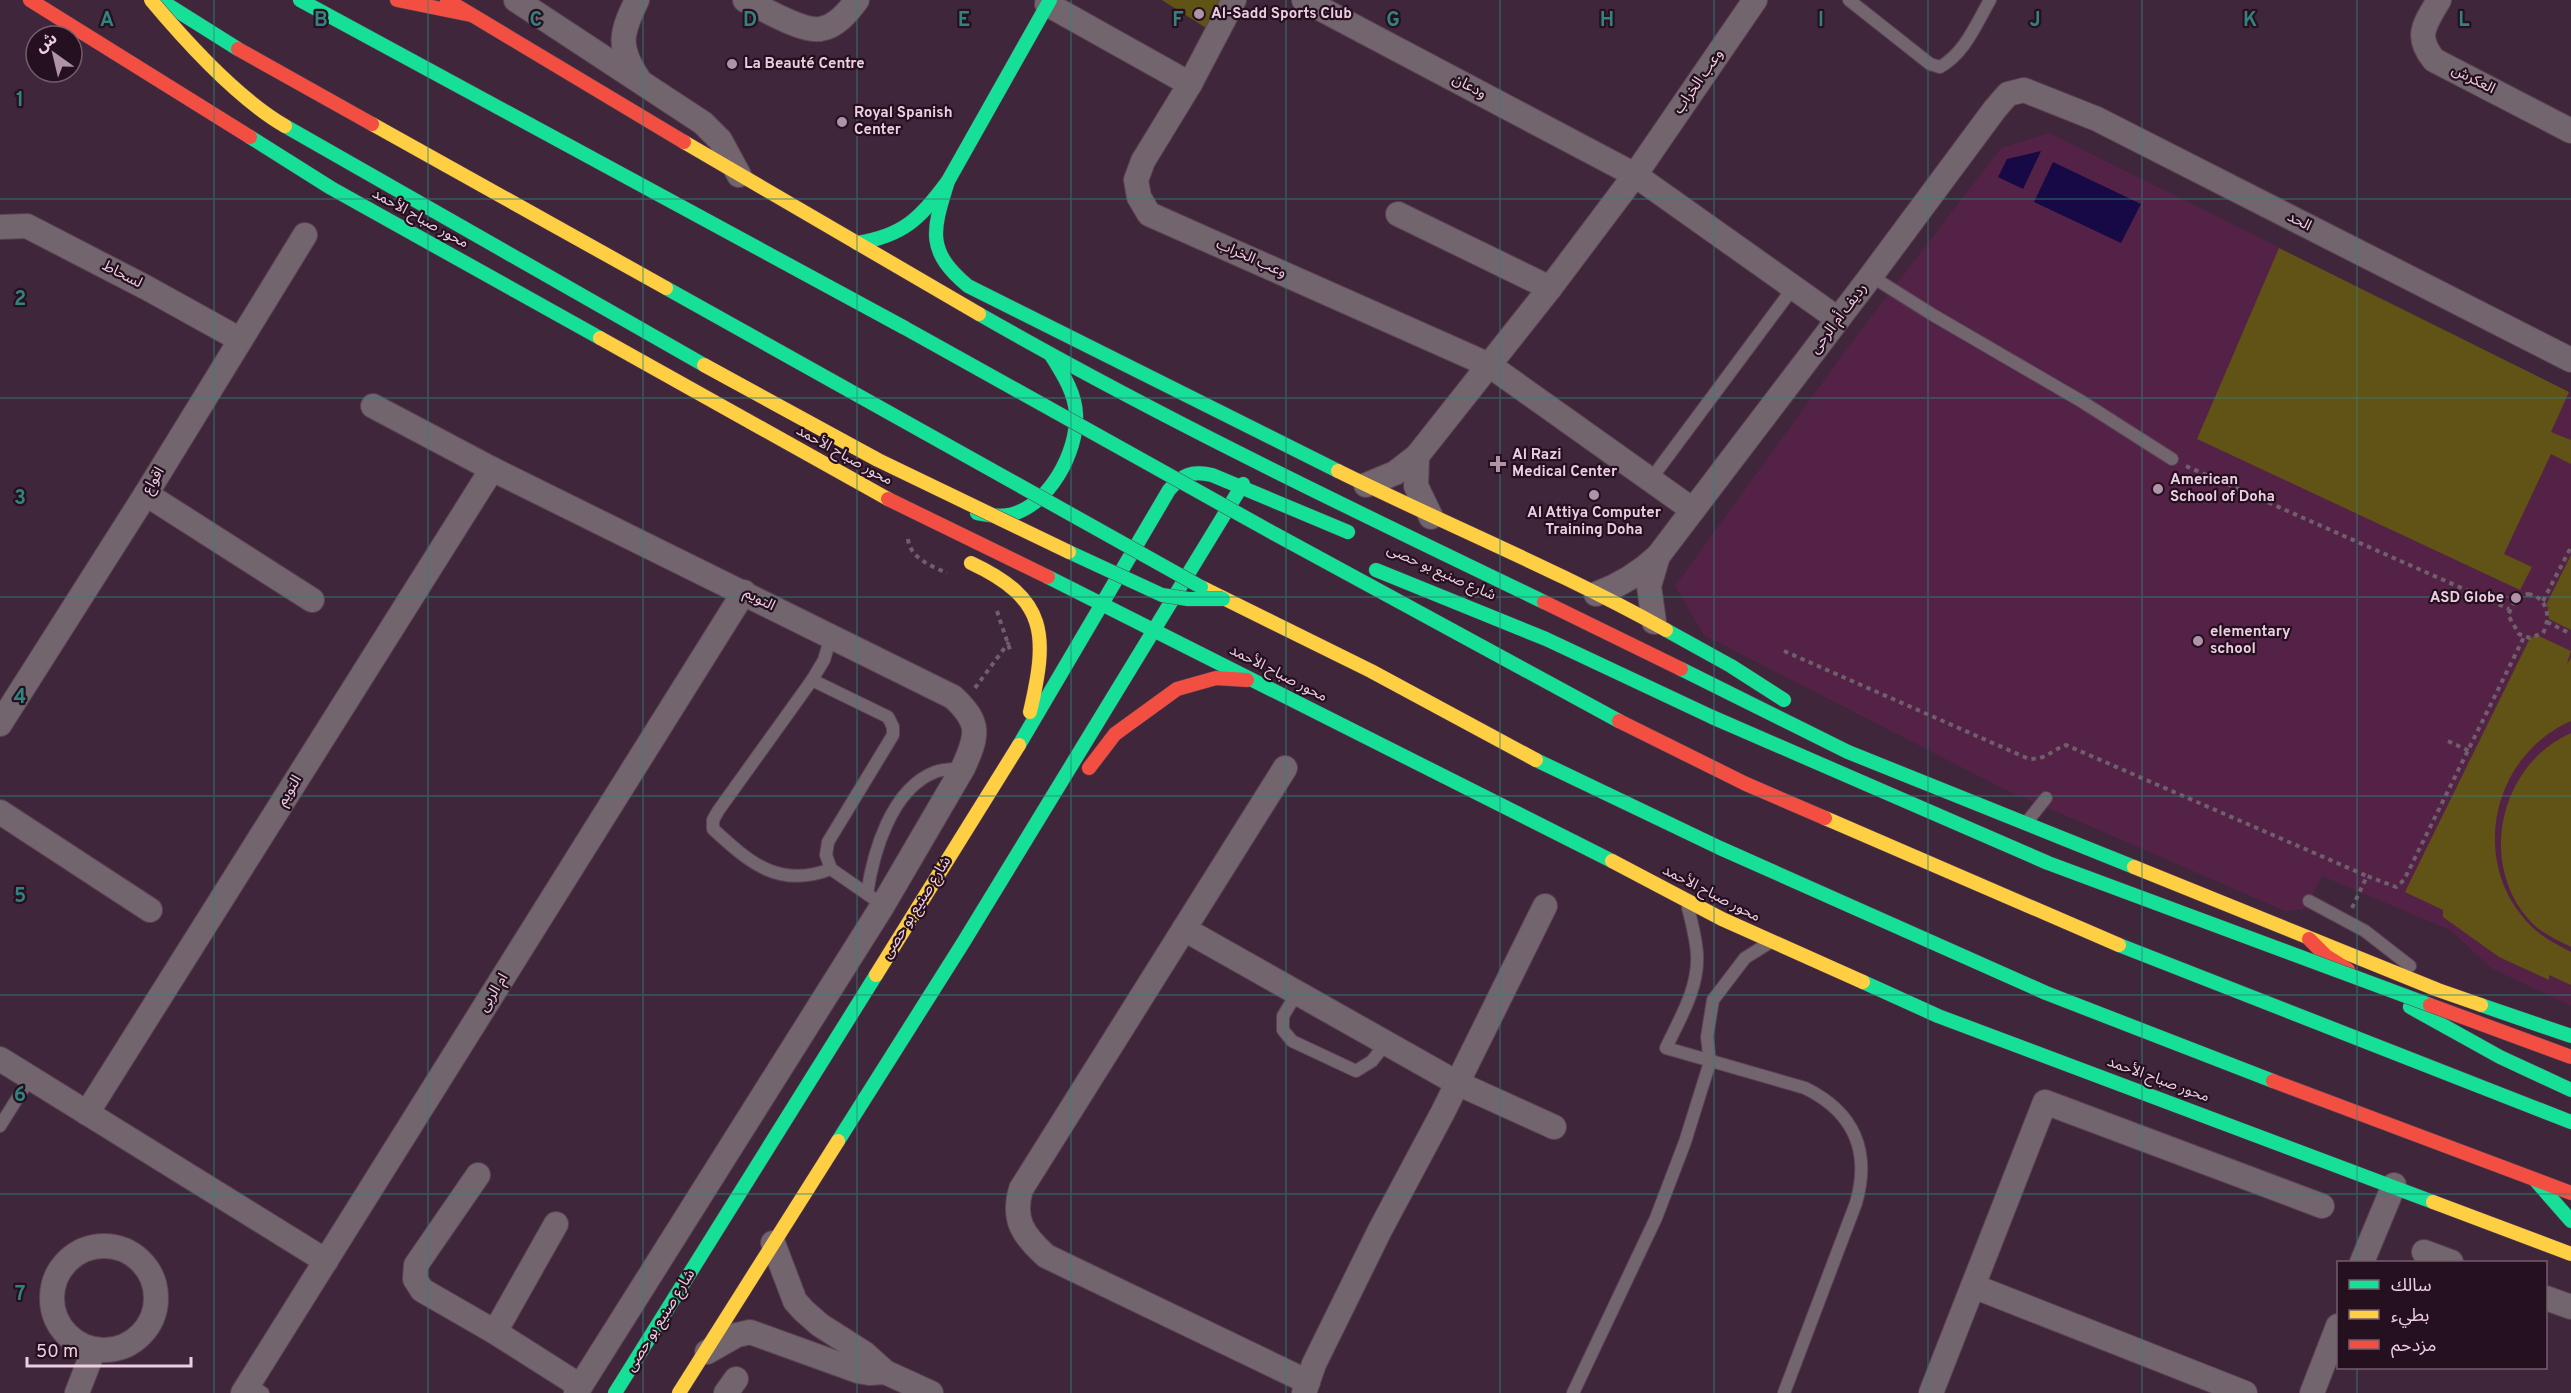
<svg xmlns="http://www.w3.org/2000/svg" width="2571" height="1393" viewBox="0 0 2571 1393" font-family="Overpass,'Noto Sans Arabic',sans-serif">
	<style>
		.built { fill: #542246 }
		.green { fill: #615216 }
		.water { fill: #160946 }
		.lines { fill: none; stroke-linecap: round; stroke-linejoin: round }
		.lane-casing { stroke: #5a4354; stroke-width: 14 }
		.street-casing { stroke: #5a4354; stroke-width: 26 }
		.fast-casing { stroke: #5a4354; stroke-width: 15 }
		.slow-casing { stroke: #5a4354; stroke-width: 15 }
		.jam-casing { stroke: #5a4354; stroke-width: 15 }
		.path { stroke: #6e606a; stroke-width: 4; stroke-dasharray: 4.5 4.5; stroke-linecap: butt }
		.lane { stroke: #72656e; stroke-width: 12 }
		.street { stroke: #72656e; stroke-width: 24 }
		.fast { stroke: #16e098; stroke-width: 14 }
		.slow { stroke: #ffcf43; stroke-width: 14 }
		.jam { stroke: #f24e42; stroke-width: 14 }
		.fast-bridge-casing { stroke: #5a4354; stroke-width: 15; stroke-linecap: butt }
		.slow-bridge-casing { stroke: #5a4354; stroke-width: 15; stroke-linecap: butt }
		.jam-bridge-casing { stroke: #5a4354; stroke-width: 15; stroke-linecap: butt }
		.fast-bridge { stroke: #16e098; stroke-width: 14 }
		.slow-bridge { stroke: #ffcf43; stroke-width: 14 }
		.jam-bridge { stroke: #f24e42; stroke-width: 14 }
		.grid { fill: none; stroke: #30837f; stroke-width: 1.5; stroke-opacity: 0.55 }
		.poi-dot { fill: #b093a7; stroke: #25101f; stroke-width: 2 }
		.labels { text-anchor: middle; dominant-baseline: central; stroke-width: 4.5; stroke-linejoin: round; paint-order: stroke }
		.poi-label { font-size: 15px; font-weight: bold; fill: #eccde1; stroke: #25101f; text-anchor: start }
		.street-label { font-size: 15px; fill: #eccde1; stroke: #25101f }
		.grid-label { font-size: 20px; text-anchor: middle; font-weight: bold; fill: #30837f; stroke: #25101f; stroke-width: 4.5; stroke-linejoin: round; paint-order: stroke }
	</style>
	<rect width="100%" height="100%" fill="#40263a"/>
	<path class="built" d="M2049,133L2571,393V1006L2491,968L2450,930L2322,876L2305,909L2285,911L2002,788L1704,635L1675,586L1851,343L2001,148Z"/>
	<g class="green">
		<path d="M1162,0H1224L1206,28Z"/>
		<path d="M2279,248L2569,392L2551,432L2571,440V464L2551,454L2504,554L2532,567L2520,590L2197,439Z"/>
		<path d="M2571,555V630L2549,619L2547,603Z"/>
		<path d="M2537,635L2571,651L2567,664L2571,658V721C2487,758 2467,873 2539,933C2549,941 2560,946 2571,952V985L2549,975V980L2499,957L2443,917V910L2405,892L2530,638Z"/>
		<path d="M2571,733V947C2557,940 2543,934 2532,923C2476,865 2500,764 2571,733Z"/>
	</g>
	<g class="water">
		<path d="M2041,151L2023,189L1998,177L2007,159Z"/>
		<path d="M2053,162L2141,204L2121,243L2034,202Z"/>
	</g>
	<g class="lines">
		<defs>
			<g id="lane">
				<path d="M1849,0L1930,64L1940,67C1965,53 1976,24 1990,0"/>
				<path d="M1871,276L1933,315L2081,401L2172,459"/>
				<path d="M1651,479L1793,288"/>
				<path d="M831,636L824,660L812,680L718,811L713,820V829C750,863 779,889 831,869L883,905"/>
				<path d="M812,680L888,717L893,727V735L828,842L826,855L831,869"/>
				<path d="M2026,823L2046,798"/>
				<path d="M867,894C873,853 891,789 935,772C943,769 953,769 962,768"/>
				<path d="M2309,901L2365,931L2410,966"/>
				<path d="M1688,908C1692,923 1696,939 1697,954C1699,988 1680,1018 1666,1048L1805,1088C1854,1112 1871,1151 1856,1203L1784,1393"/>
				<path d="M1297,993L1283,1016V1030L1292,1041L1356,1071L1372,1061L1386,1043"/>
				<path d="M0,1126L30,1078"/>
				<path d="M249,1384L263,1393"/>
				<path d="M1573,1393L1656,1218L1685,1142L1710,1062L1707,1037L1713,1000L1745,958L1769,943"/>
			</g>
			<g id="street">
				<path d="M516,0L703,123L720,140L739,175"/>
				<path d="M637,0C621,33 617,46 638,78"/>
				<path d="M745,0C763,8 801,32 820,29C836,27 848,12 857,0"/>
				<path d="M1234,0L1190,84L1143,161L1136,180L1139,197L1149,214L1489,365L1693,510"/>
				<path d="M1304,0L1635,175L1838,319"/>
				<path d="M2439,0C2425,24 2414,36 2434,60L2571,131"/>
				<path d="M1047,4L1190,84"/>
				<path d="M1398,214L1550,288"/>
				<path d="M0,227L27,226L147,288L239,339"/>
				<path d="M373,406L492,469L953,697C981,723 978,735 963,768L883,905L576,1393"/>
				<path d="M1417,456L1416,486L1431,517"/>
				<path d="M1366,485L1395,473L1417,456L1550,288L1635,175L1755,0"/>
				<path d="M146,494L312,600"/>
				<path d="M1596,594C1621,585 1639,574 1658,556L1871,276L1995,109L2008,94L2024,90L2097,119L2571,360"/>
				<path d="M1654,622L1649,586L1658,556"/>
				<path d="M0,724L146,494L305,235"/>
				<path d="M1285,768L1021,1189C1012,1220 1023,1235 1046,1256L1308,1382"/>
				<path d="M0,812L150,910"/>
				<path d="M1184,929L1457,1083L1554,1127"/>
				<path d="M0,1059L326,1261"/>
				<path d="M87,1113L492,469"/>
				<path d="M478,1175L416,1265L415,1279L422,1290L495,1332L580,1386"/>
				<path d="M773,1243L795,1301L804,1311L820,1325L864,1353L885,1372L931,1393"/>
				<circle cx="104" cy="1298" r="52"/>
				<path d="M2424,1252L2451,1262"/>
				<path d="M2362,1262L2394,1185"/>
				<path d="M1973,1286L2245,1393"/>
				<path d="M2546,1298L2571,1307"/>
				<path d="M495,1332L556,1224"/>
				<path d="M707,1352L737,1335L750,1332L858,1371L869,1373L885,1372"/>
				<path d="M77,1393L94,1349"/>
				<path d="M243,1393L744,592"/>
				<path d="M726,1393L736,1379"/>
				<path d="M1304,1393L1314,1364L1380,1230L1443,1112L1545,906"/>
				<path d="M1931,1393L2045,1102L2322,1206"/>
				<path d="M2312,1393L2338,1326"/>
			</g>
			<g id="fast">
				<path d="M160,0L238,49"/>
				<path d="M300,0L905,328"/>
				<path d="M250,137L331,188L600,338"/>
				<path d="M948,181C933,230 925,250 968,286L1338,471"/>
				<path d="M857,243C903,236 921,218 948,181L1050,0"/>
				<path d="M979,314C1162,419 1353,510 1544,602"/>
				<path d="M977,513C988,515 998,517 1009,515C1049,506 1078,452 1076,414C1075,392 1062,373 1051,355"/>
				<path d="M1273,533L1619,721"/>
				<path d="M1376,570L1546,639L1712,717"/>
				<path d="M1048,577L1612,861"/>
				<path d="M1666,630L1731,666L1784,700"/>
				<path d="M1681,669L1848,752L2134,867"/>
				<path d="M1019,745L1169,490C1182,475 1192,470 1212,475L1348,532"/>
				<path d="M1536,760L1720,848L2046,993L2273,1081"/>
				<path d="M2119,945L2571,1122"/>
				<path d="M1863,982L1938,1016L2433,1202"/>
				<path d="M2481,1005L2571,1036"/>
				<path d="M2410,1007L2500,1057L2571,1090"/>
				<path d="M838,1141L963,943L1243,484"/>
				<path d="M2536,1181L2571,1221"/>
				<path d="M615,1393L876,975"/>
			</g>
			<g id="slow">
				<path d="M684,142L979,314"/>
				<path d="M600,338L888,499"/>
				<path d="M1338,471C1447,525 1560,571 1666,630"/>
				<path d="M971,563C1048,599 1048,635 1030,712"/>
				<path d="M1201,587L1371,671L1536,760"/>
				<path d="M1825,818L2119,945"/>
				<path d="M1612,861L1722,919L1863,982"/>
				<path d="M2134,867L2438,990L2481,1005"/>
				<path d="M876,975L1019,745"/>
				<path d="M2433,1202L2571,1254"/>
				<path d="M679,1393L838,1141"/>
			</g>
			<g id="jam">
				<path d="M30,0L250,137"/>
				<path d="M397,0L471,15"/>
				<path d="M447,0L684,142"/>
				<path d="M888,499L1048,577"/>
				<path d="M1544,602L1681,669"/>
				<path d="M1619,721L1746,784L1825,818"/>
				<path d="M1089,768L1115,734L1177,689L1216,678L1247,680"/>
				<path d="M2309,939L2326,956L2348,970"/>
				<path d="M2273,1081L2571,1193"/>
			</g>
		</defs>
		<use href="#lane" class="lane-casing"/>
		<use href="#street" class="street-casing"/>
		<use href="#fast" class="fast-casing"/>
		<use href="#slow" class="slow-casing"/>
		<use href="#jam" class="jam-casing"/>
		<g class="path">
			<path d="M2186,466L2509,609"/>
			<path d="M908,539C910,558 931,566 947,573"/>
			<path d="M2528,594C2548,597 2551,618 2543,633L2530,638L2519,634L2508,615L2516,598Z"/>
			<path d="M2543,601L2571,547"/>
			<path d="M997,611L1010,650"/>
			<path d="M2547,622L2571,634"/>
			<path d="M1784,651L2029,759C2048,759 2050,751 2066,745L2367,876"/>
			<path d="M975,688L1009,642"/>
			<path d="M2448,741L2469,751"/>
			<path d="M2352,908L2367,876L2396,887L2404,880L2524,637"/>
		</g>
		<use href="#lane" class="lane"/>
		<use href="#street" class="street"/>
		<use href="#fast" class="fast"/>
		<use href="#slow" class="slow"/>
		<use href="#jam" class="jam"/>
		<defs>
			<g id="fast-bridge">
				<path d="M285,126L704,365"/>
				<path d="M666,288L1201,587"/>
				<path d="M905,328L1273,533"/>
				<path d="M1069,552L1162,595L1188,599H1223"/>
				<path d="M1712,717L2048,863L2430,1005"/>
			</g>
			<g id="slow-bridge">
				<path d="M151,0C187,43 237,98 285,126"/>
				<path d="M372,124L666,288"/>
				<path d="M704,365L878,460L1069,552"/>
			</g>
			<g id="jam-bridge">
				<path d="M238,49L372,124"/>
				<path d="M2430,1005L2571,1057"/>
			</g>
		</defs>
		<use href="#fast-bridge" class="fast-bridge-casing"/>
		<use href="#slow-bridge" class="slow-bridge-casing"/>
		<use href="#jam-bridge" class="jam-bridge-casing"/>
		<use href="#fast-bridge" class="fast-bridge"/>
		<use href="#slow-bridge" class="slow-bridge"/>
		<use href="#jam-bridge" class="jam-bridge"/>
	</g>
	<path class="grid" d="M214,0V1393M428,0V1393M643,0V1393M857,0V1393M1071,0V1393M1286,0V1393M1500,0V1393M1714,0V1393M1928,0V1393M2142,0V1393M2357,0V1262M0,199H2571M0,398H2571M0,597H2571M0,796H2571M0,995H2571M0,1194H2571M2357,1368V1393"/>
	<g class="poi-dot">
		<circle cx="1199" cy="14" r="6"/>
		<circle cx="732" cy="64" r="6"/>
		<circle cx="842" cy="122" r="6"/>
		<path d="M1495 455h6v6h6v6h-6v6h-6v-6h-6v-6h6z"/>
		<circle cx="2158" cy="489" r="6"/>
		<circle cx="1594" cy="495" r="6"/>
		<circle cx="2516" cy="598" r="6"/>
		<circle cx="2198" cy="641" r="6"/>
	</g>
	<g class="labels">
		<g class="poi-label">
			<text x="1211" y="14">Al-Sadd Sports Club</text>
			<text x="744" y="64">La Beauté Centre</text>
			<text x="854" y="113">Royal Spanish<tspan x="854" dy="17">Center</tspan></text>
			<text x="1512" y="455">Al Razi<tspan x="1512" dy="17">Medical Center</tspan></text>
			<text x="2170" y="480">American<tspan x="2170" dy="17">School of Doha</tspan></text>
			<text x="1594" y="513" text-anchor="middle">Al Attiya Computer<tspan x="1594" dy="17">Training Doha</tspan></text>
			<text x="2504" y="598" text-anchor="end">ASD Globe</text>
			<text x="2210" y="632">elementary<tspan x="2210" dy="17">school</tspan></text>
		</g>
		<g class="street-label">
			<text transform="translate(2473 80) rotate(27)">العكرش</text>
			<text transform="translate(1699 82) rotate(-55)">وعب الخراب</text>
			<text transform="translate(1469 87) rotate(28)">ودعان</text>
			<text transform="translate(420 219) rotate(29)">محور صباح الأحمد</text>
			<text transform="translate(2299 222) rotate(27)">الحد</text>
			<text transform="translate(1251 259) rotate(24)">وعب الخراب</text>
			<text transform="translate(122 275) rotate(27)">لسحاط</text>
			<text transform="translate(1839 319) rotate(-53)">رديف أم الرحى</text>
			<text transform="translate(844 456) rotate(29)">محور صباح الأحمد</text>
			<text transform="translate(154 481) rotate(-59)">اقواع</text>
			<text transform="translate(1441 573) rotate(24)">شارع صنيع بو حصى</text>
			<text transform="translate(759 600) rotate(27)">التويم</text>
			<text transform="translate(1278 674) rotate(27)">محور صباح الأحمد</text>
			<text transform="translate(290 791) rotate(-58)">التويم</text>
			<text transform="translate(1711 894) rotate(27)">محور صباح الأحمد</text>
			<text transform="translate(917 908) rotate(-58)">شارع صنيع بو حصى</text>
			<text transform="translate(494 993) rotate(-58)">ام الربى</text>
			<text transform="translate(2158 1080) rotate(20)">محور صباح الأحمد</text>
			<text transform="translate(661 1321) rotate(-58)">شارع صنيع بو حصى</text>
		</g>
	</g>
	<g class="grid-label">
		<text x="107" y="26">A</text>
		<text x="321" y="26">B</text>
		<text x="536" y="26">C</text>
		<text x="750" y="26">D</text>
		<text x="964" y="26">E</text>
		<text x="1178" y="26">F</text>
		<text x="1393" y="26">G</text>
		<text x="1607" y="26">H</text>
		<text x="1821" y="26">I</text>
		<text x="2035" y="26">J</text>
		<text x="2250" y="26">K</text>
		<text x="2464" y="26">L</text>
		<text x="20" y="106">1</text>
		<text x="20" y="305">2</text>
		<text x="20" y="504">3</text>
		<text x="20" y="703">4</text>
		<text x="20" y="902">5</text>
		<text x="20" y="1101">6</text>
		<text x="20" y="1300">7</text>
	</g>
	<rect x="2337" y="1261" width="210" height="108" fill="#25101f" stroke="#755c6d" stroke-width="1.5"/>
	<rect x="2349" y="1280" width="30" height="9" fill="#16e098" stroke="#755c6d" stroke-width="1.5"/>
	<text x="2391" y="1291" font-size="18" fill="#eccde1">سالك</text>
	<rect x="2349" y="1310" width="30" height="9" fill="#ffcf43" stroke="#755c6d" stroke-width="1.5"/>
	<text x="2391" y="1321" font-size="18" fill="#eccde1">بطيء</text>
	<rect x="2349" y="1340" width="30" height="9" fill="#f24e42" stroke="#755c6d" stroke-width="1.5"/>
	<text x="2391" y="1351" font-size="18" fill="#eccde1">مزدحم</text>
	<g transform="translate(54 54) rotate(326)"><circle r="28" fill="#25101f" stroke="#755c6d" stroke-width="1.5"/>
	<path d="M0-4.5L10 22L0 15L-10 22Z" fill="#b093a7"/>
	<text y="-9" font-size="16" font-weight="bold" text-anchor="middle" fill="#eccde1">ش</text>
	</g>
	<path d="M27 1357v9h164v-9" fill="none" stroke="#eccde1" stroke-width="3"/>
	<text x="36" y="1357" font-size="18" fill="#eccde1" stroke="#25101f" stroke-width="4.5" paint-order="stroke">50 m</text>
</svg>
